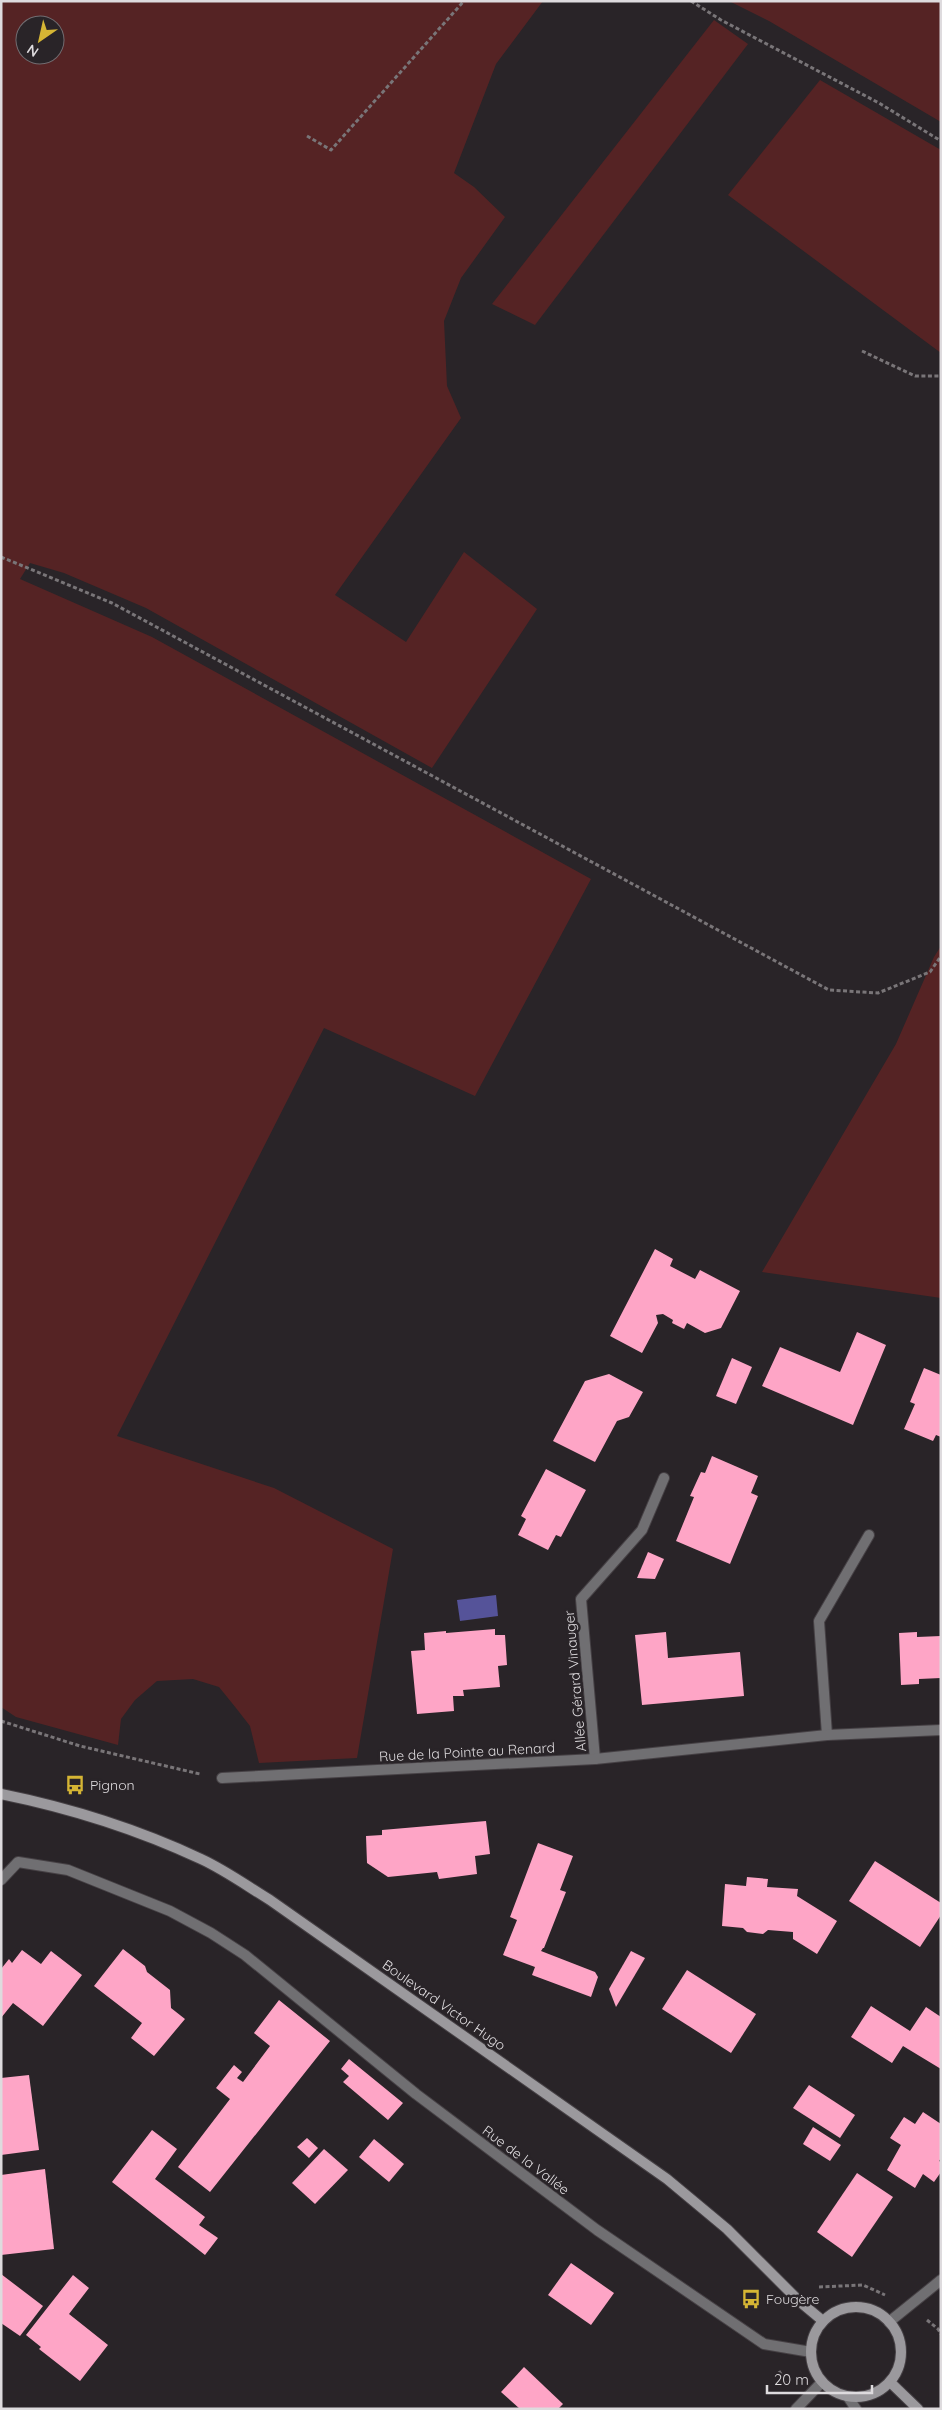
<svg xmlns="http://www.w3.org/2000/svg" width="942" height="2410" viewBox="0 0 942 2410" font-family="Quicksand,sans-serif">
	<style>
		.green { fill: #552324; fill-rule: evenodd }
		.water { fill: #555399 }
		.building { fill: #fea5c6 }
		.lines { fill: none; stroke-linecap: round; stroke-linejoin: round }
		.minor-casing { stroke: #464145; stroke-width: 12 }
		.secondary-casing { stroke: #464145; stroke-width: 12 }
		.path { stroke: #797578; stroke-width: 3; stroke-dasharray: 4 2.5; stroke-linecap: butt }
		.minor { stroke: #706f72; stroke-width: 10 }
		.secondary { stroke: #9b999d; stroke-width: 10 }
		.labels { text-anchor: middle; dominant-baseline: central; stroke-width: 5; stroke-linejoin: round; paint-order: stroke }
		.street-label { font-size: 14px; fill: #dedbde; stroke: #292428 }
		.poi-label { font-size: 14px; fill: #dedbde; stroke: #292428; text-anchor: start }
	</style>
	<rect width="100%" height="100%" fill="#292428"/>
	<g class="green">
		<path d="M1,1H543L496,64L454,173L474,187L505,217L461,278L444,321L447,386L461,418L335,595L406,642L464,552L537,609L432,768L146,608L64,573L30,563L20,579L152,637L591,879L475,1096L324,1028L117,1436L274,1488L393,1549L357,1758L259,1763L250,1726L236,1708L219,1687L193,1679L157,1681L135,1700L121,1719L118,1745L16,1717L1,1707ZM25,25H55V55H25Z"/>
		<path d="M729,1H941V122L769,21Z"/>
		<path d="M714,20L748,44L535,325L492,304Z"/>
		<path d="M820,80L941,150V353L728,195Z"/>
		<path d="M941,946V1298L762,1272L896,1044L934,957Z"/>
	</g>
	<path class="water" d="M496,1595L498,1616L460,1621L457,1600Z"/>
	<g class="building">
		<path d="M655,1249L673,1259L670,1266L695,1279L700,1270L740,1291L721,1328L705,1333L687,1323L684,1329L672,1323L673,1320L663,1314L656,1315L658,1323L642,1353L610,1336Z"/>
		<path d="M857,1332L886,1345L853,1425L762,1386L780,1347L840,1372Z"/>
		<path d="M732,1358L752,1367L736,1404L716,1396Z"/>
		<path d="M924,1368L941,1375V1437L936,1435L933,1441L904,1429L915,1404L910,1402Z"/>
		<path d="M609,1374L643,1392L629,1417L617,1421L595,1462L553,1441L585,1381Z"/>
		<path d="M712,1456L758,1476L751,1493L758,1496L730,1564L676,1541L694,1497L690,1496L701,1472L705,1473Z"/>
		<path d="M546,1469L586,1490L561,1537L556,1535L548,1550L518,1535L526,1519L521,1516Z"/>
		<path d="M648,1552L664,1559L655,1579L637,1578Z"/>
		<path d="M495,1629V1635H505L507,1665L498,1666L500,1687L463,1690L464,1696H453L454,1711L417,1714L411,1651L425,1650L424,1633L446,1631V1633Z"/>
		<path d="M666,1632L668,1658L740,1652L744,1696L642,1705L635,1635Z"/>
		<path d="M917,1632V1637L941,1636V1678L919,1679V1684L901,1685L899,1633Z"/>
		<path d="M486,1821L490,1854L475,1856L477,1874L439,1879L437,1872L388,1877L367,1863L366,1836L382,1835V1830Z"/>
		<path d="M538,1843L573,1856L560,1890L566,1892L544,1948H543L541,1951L595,1972L598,1977L591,1997L532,1975L535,1967L503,1955L517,1920L510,1917Z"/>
		<path d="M875,1861L941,1903V1915L920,1947L849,1901Z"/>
		<path d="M747,1877L768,1879L767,1887L798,1889L797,1896L837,1921L817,1954L793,1939V1932L768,1930L763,1934L747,1932L743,1928L722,1926L725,1884L746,1886Z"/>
		<path d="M123,1949L145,1966L147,1972L170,1990L171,2008L185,2019L154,2056L131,2038L142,2023L94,1986Z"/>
		<path d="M22,1950L41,1964L51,1951L82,1975L43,2026L13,2003L1,2018V1969L9,1959L12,1963Z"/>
		<path d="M631,1951L645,1958L616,2007L609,1989Z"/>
		<path d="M687,1970L756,2014L731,2053L662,2009Z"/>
		<path d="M279,2000L330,2041L210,2192L178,2167L230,2099L216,2088L234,2065L242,2072L237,2078L243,2082L270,2046L254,2033Z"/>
		<path d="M871,2006L910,2031L926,2007L941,2017V2069L903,2046L892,2063L851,2037Z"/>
		<path d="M349,2059L403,2103L388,2120L343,2082L349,2076L341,2069Z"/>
		<path d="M29,2075L39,2150L1,2155V2078Z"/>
		<path d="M809,2085L855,2115L840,2138L793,2108Z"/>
		<path d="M923,2112L941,2124V2158L939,2161L941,2162V2172L934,2182L923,2174L915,2188L887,2170L901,2145L890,2138L904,2117L915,2124Z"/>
		<path d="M813,2127L841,2145L830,2161L803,2144Z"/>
		<path d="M152,2130L177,2149L155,2179L205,2217L199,2225L218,2238L205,2255L112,2182Z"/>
		<path d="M307,2138L318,2148L309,2158L297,2147Z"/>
		<path d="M374,2139L404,2164L389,2182L359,2157Z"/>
		<path d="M324,2149L348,2170L315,2204L292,2183Z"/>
		<path d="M45,2169L54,2249L1,2255V2175Z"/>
		<path d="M857,2173L893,2197L852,2257L817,2232Z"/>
		<path d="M571,2263L614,2293L591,2325L548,2295Z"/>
		<path d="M1,2274L43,2306L20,2336L1,2323Z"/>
		<path d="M73,2275L89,2288L69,2314L108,2345L80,2381L39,2349L41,2347L26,2335Z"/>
		<path d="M524,2367L563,2404L558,2409H520L501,2392Z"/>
	</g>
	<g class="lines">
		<defs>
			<g id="minor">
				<path d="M827,1735L819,1621L869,1535"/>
				<path d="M595,1759L581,1599L642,1530L664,1478"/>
				<path d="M222,1778L595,1759L827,1735L941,1730"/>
				<path d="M1,1880L18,1862L68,1870L170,1911L211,1933L245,1955L416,2094L597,2230L764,2344L811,2352"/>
				<path d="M889,2322L941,2280"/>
				<path d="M848,2397L856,2409"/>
				<path d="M796,2409L822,2382"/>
			</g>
			<g id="secondary">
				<path d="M1,1794C70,1808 137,1829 201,1859C225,1870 247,1886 270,1900L667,2179L727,2229L799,2301L823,2321"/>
				<circle cx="856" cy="2352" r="45"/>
				<path d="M890,2382L918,2409"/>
			</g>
		</defs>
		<use href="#minor" class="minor-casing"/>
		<use href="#secondary" class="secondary-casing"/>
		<g class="path">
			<path d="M691,1L721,20L879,103L941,141"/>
			<path d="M307,136L331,150L464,1"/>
			<path d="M862,351L915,376H941"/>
			<path d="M1,557L112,603L829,990L878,993L930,972L941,956"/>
			<path d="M1,1721L80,1746L200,1774"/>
			<path d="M819,2287L863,2285L885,2295"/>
			<path d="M927,2320L938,2329L941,2334"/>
			<path d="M779,2371L787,2384"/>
		</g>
		<use href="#minor" class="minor"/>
		<use href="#secondary" class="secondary"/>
	</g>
	<defs>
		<symbol id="bus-bare" viewBox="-9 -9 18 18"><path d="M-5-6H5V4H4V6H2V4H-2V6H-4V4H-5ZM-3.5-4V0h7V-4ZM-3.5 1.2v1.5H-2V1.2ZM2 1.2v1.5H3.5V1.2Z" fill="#d5b534" stroke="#292428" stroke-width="2.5" paint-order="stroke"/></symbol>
	</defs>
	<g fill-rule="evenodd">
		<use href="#bus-bare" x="61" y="1771" width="28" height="28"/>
		<use href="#bus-bare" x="737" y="2285" width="28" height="28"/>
	</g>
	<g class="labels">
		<g class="street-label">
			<text transform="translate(575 1681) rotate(-95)">Allée Gérard Vinauger</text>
			<text transform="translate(467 1752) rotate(-3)">Rue de la Pointe au Renard</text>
			<text transform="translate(444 2005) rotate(35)">Boulevard Victor Hugo</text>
			<text transform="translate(526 2160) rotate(37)">Rue de la Vallée</text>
		</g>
		<g class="poi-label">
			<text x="90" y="1785">Pignon</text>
			<text x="766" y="2299">Fougère</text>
		</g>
	</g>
	<rect width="942" height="2410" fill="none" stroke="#dedbde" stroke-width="5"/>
	<g transform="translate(40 40) rotate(214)"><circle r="24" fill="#292428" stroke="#716d71"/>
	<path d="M0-4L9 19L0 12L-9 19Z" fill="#d5b534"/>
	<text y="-8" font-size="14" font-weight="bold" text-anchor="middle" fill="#dedbde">N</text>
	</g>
	<path d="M767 2385v8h105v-8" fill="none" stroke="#dedbde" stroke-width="2.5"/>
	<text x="774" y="2385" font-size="15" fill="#dedbde" stroke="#292428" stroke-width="4" paint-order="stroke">20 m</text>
</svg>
